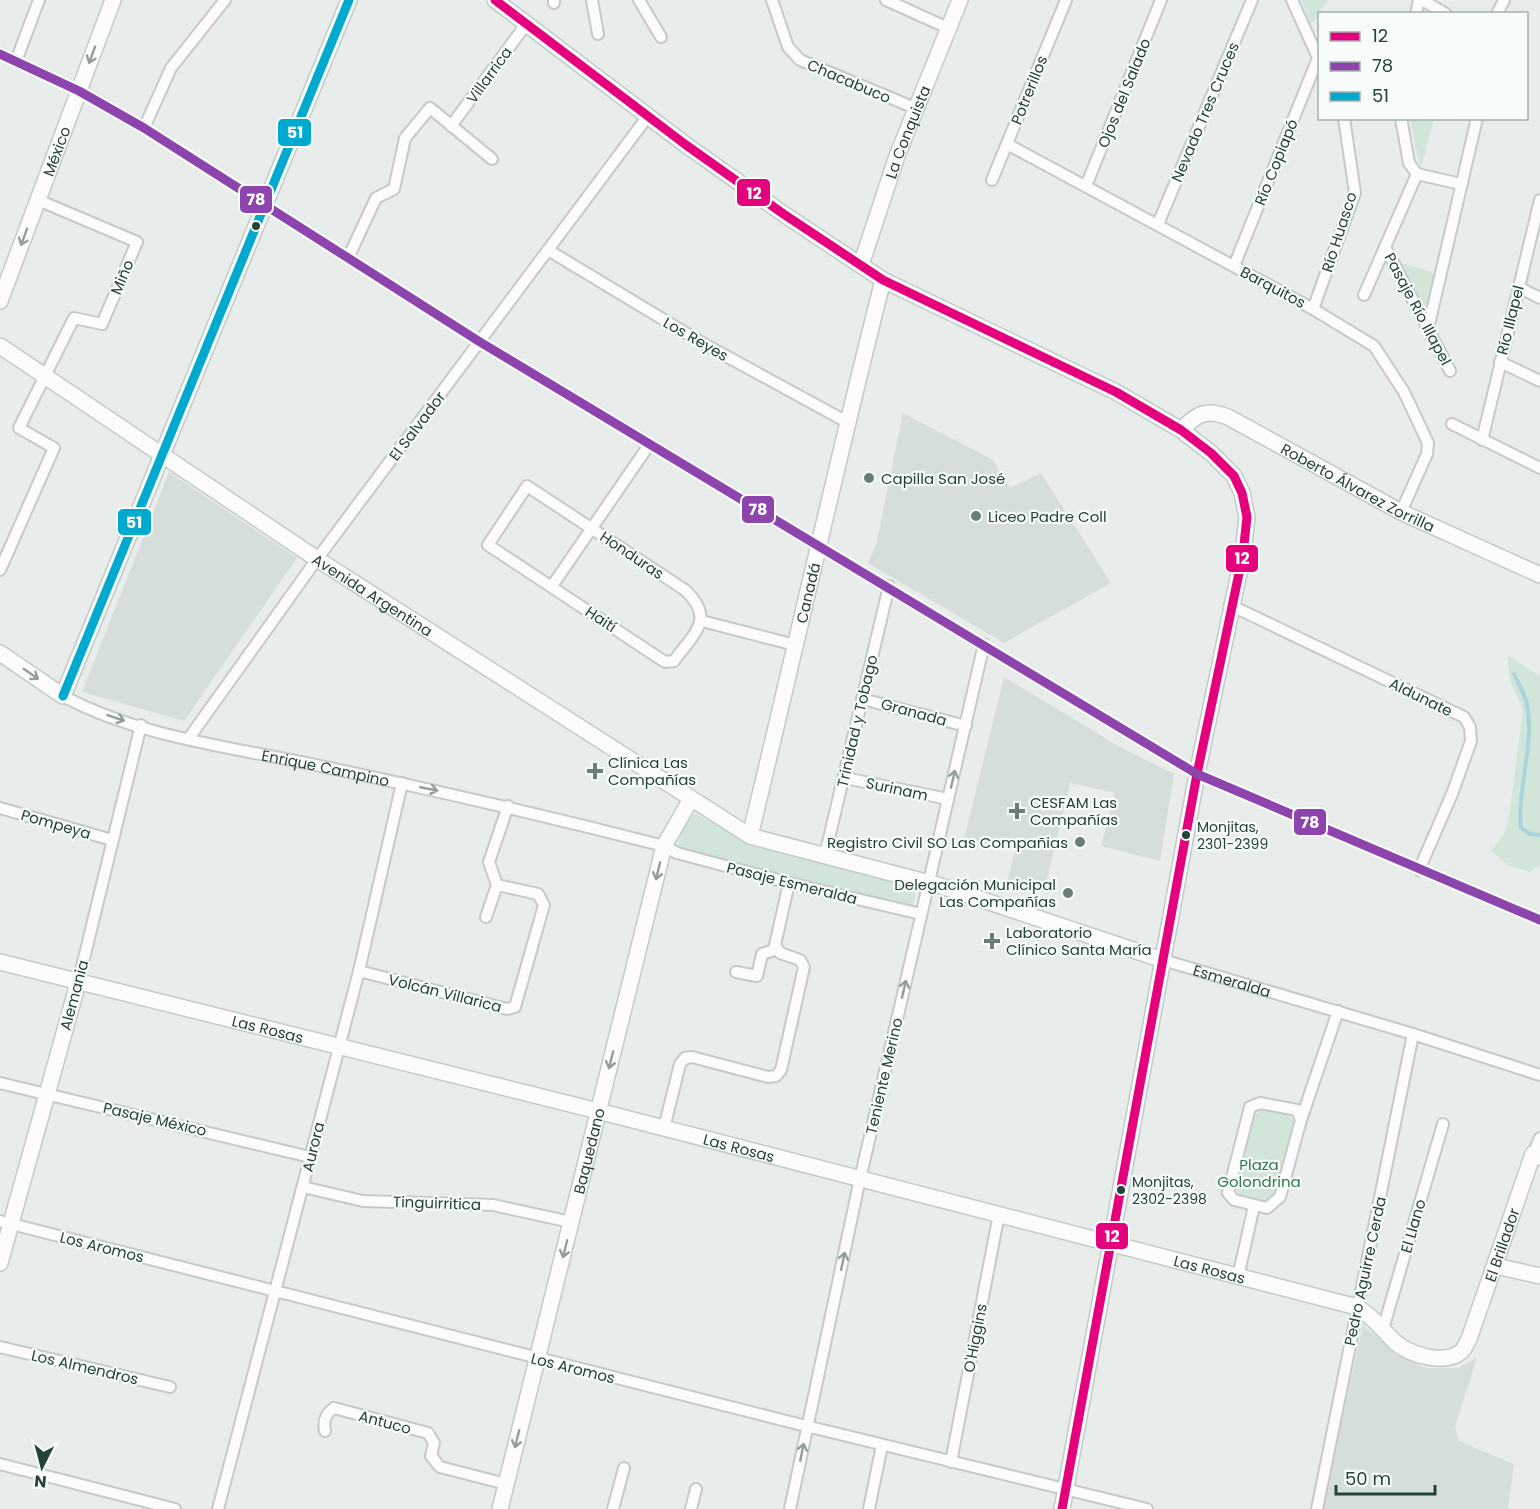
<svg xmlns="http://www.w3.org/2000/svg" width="1540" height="1509" viewBox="0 0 1540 1509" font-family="Poppins,sans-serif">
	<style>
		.built { fill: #d6dedb }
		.green { fill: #d1e6d8 }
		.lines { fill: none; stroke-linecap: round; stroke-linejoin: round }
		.stream { stroke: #a9d4db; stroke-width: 4 }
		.street-casing { stroke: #c5cac8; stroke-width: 14 }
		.secondary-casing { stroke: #c3cbc8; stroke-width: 18 }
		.street { stroke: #fcfcfc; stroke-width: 10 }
		.secondary { stroke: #fcfcfc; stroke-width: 15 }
		.bus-1-casing { stroke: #f7fbf9; stroke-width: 14 }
		.bus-2-casing { stroke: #f7fbf9; stroke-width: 14 }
		.bus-3-casing { stroke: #f7fbf9; stroke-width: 14 }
		.bus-1 { stroke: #e5007d; stroke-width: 9 }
		.bus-2 { stroke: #8e44ad; stroke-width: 9 }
		.bus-3 { stroke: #00a9ce; stroke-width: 9 }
		.oneway { stroke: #909f9b }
		.bus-dot { fill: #24423a; stroke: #f7fbf9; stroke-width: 2 }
		.poi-dot { fill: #697e78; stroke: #f7fbf9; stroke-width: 2 }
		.labels { text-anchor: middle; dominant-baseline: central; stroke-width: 4.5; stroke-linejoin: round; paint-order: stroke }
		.bus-label { font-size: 14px; fill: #24423a; stroke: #f7fbf9; text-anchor: start }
		.street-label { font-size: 15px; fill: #24423a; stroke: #f7fbf9 }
		.poi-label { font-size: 15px; fill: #24423a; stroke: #f7fbf9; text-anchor: start }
		.park-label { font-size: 15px; fill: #2d7a4b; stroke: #f7fbf9 }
		.line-badge { stroke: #f7fbf9; stroke-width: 2 }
		.badge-label { font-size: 16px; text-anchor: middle; font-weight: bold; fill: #fff }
	</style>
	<rect width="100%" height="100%" fill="#e8edeb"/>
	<g class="built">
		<path d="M903,413L993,460L1010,488L1041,473L1111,583L1004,643L868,563L876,545Z"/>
		<path d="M169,472L297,558L184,721L82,692Z"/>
		<path d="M1004,677L1120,747L1174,774L1160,861L1101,846L1115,793L1070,783L1044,892L1007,884L1015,850L964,839Z"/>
		<path d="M1363,1325L1395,1354L1427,1368H1459L1477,1357L1455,1427L1459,1441L1514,1464L1508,1509H1322Z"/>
	</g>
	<g class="green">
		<path d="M1301,0H1328L1316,20L1311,23Z"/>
		<path d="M1410,119H1434L1422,165L1419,163Z"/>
		<path d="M1401,263L1432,272L1434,276L1426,309Z"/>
		<path d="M1507,655L1540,676V864L1530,872L1509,866L1491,851L1504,834L1510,811L1523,709L1510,681Z"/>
		<path d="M696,814L755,846L911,884L916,891L913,906L908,905L907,909L897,902L677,849L684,820L689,815Z"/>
		<path d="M1266,1108L1285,1113L1294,1121L1276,1192L1263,1203L1241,1197L1234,1187L1250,1122L1255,1114Z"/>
	</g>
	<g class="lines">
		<path class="stream" d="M1514,674C1518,683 1525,694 1527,704C1535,744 1517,787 1521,828L1530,834L1540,835"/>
		<defs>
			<g id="street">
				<path d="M554,0V3"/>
				<path d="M592,0L598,34"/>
				<path d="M639,0L661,37"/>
				<path d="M772,0L788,47L800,60L915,108"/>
				<path d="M886,0L948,28"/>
				<path d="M1292,0L1320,62"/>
				<path d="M1422,0L1446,14"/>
				<path d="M1416,14L1419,0"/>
				<path d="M1497,14L1504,0"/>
				<path d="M0,54L79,91L144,128L480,342L1197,774L1540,920"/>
				<path d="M16,61L39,0"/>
				<path d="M1401,118L1409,163L1417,174"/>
				<path d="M451,126L527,23"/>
				<path d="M144,128L171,68L225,0"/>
				<path d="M1007,144L1313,309L1374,346L1404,392L1428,443L1427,454L1401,512"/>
				<path d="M1417,174L1461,184"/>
				<path d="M992,180L1066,0"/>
				<path d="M1086,186L1161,0"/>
				<path d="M1158,224L1252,0"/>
				<path d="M1385,247L1450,371"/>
				<path d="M548,250L704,344L847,422"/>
				<path d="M348,258L376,198L394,189L405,138L430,108L492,159"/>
				<path d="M1234,266L1318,58"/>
				<path d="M1518,287L1540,298"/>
				<path d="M1364,295L1417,174"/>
				<path d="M1313,309L1355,193L1344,118"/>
				<path d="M1428,329L1477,118"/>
				<path d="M1500,362L1540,381"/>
				<path d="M1452,424L1540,468"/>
				<path d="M1482,440L1540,200"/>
				<path d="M527,486L685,590C716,619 694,633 674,661L665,662L488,545Z"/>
				<path d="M0,570L54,448L19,428L74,318L102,324L137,242L38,200"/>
				<path d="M552,586L649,445"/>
				<path d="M1230,605L1464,717L1470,727L1471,741L1452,794L1419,870"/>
				<path d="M702,621L795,645"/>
				<path id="s1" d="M63,696C137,736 229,747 311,764C430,789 547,816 664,846L677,853L789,883L921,914"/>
				<path d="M862,699L966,726"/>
				<path d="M189,738L317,559L648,116"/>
				<path d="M845,778L948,799"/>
				<path d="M0,808L112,840"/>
				<path d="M825,855L889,586"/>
				<path d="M486,917L497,885L489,862L508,806"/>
				<path id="s2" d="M1163,960L1413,1034L1540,1075"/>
				<path d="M359,971L507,1009L515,1007L544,905L538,894L497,885"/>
				<path d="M736,972L757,976L762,954L777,949"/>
				<path d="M78,983L141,725"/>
				<path d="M0,1083L310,1157"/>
				<path d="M1260,1103L1297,1110L1301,1120L1280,1197L1267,1208L1234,1200L1228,1193L1250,1107Z"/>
				<path d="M1301,1120L1338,1011"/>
				<path d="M664,1128L680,1064L685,1058L692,1057L768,1077L776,1076L781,1070L804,967L800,960L780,953L775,945L789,883"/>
				<path d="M1533,1154L1540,1138"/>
				<path d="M303,1187L363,1201L493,1205L571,1222"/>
				<path d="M0,1221L798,1424L1147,1509"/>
				<path d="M1238,1277L1254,1206"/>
				<path d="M1383,1329L1443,1124"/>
				<path d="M0,1347L170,1387"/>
				<path d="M325,1431C323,1421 325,1414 334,1408L428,1433L434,1443L431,1456L440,1467L506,1484"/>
				<path d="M951,1462L999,1214"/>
				<path d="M0,1464L175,1509"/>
				<path d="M218,1509L359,971L402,783"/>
				<path d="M613,1509L624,1468"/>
				<path d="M691,1509L696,1489"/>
				<path d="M790,1509L858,1188L984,644"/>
				<path d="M869,1509L882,1445"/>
				<path d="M1317,1509L1413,1034"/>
			</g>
			<g id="secondary">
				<path d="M495,0L686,145L785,215L883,280L1116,392L1181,430L1211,453L1234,476L1242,493L1247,517L1243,554L1197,774L1062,1509"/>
				<path id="s3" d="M861,265L897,156L960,0"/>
				<path id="s4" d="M0,301L113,0"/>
				<path id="s5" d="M0,346L317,559L750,836L941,886L1163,960"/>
				<path id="s6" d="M1181,430C1197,414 1206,408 1228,417L1401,512L1540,575"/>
				<path d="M0,653L63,696L349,0"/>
				<path id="s7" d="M750,836C795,651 836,465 883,280"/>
				<path id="s8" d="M0,962L598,1111L1357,1307C1373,1316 1382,1330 1395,1342C1410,1355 1445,1366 1462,1351C1465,1348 1467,1342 1469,1339L1533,1154L1540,1157"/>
				<path d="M0,1263L78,983"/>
				<path d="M1496,1266L1540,1276"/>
				<path id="s9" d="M500,1509L664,846L691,799"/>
			</g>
		</defs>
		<use href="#street" class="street-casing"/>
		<use href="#secondary" class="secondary-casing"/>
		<use href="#street" class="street"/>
		<use href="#secondary" class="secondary"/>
		<defs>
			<path id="bus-1" d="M495,0L686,145L785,215L883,280L1116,392L1181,430L1211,453L1234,476L1242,493L1247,517L1243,554L1197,774L1062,1509"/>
			<path id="bus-2" d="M0,54L79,91L144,128L480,342L1197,774L1540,920"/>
			<path id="bus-3" d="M63,696L349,0"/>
		</defs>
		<use href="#bus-1" class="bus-1-casing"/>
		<use href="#bus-2" class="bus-2-casing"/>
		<use href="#bus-3" class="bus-3-casing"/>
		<use href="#bus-1" class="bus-1"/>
		<use href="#bus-2" class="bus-2"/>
		<use href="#bus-3" class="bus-3"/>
	</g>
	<defs><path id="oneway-shaft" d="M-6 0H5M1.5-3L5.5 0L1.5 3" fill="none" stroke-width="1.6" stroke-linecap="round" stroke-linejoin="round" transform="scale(1.5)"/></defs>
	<g class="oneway">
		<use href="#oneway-shaft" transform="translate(92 55) rotate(110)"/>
		<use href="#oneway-shaft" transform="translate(24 237) rotate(110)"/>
		<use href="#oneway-shaft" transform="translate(31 674) rotate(35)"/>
		<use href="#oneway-shaft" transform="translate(116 718) rotate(18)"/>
		<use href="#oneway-shaft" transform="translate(953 779) rotate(-77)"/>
		<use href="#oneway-shaft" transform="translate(429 789) rotate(11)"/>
		<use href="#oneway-shaft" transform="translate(658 871) rotate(104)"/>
		<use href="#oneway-shaft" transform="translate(904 989) rotate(-77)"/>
		<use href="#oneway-shaft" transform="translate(611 1060) rotate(104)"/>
		<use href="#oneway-shaft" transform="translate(565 1249) rotate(104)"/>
		<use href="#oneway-shaft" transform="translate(843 1261) rotate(-78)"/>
		<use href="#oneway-shaft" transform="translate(517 1439) rotate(104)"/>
		<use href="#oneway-shaft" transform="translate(802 1452) rotate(-79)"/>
	</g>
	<g class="bus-dot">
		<circle cx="256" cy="226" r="5"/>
		<circle cx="1186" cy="835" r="5"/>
		<circle cx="1121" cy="1190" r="5"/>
	</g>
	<g class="poi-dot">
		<circle cx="869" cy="478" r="6"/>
		<circle cx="976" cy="516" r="6"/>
		<path d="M592 762h6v6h6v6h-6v6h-6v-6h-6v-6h6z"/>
		<path d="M1014 802h6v6h6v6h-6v6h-6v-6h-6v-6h6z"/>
		<circle cx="1080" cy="842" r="6"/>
		<circle cx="1068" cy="893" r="6"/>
		<path d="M989 932h6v6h6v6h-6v6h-6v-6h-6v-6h6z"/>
	</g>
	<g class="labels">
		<g class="bus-label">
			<text x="1197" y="827">Monjitas,<tspan x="1197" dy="17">2301-2399</tspan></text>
			<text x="1132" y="1182">Monjitas,<tspan x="1132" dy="17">2302-2398</tspan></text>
		</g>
		<g class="street-label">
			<text transform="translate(489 75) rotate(-54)">Villarrica</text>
			<text transform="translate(849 81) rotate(23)">Chacabuco</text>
			<text transform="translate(1029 90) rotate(-68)">Potrerillos</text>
			<text transform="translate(1124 93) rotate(-68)">Ojos del Salado</text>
			<text transform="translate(1205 112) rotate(-67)">Nevado Tres Cruces</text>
			<text stroke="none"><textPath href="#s3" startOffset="141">La Conquista</textPath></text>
			<text stroke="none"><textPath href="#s4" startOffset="160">México</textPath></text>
			<text transform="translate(1276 162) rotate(-68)">Río Copiapó</text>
			<text transform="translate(1339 232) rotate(-72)">Río Huasco</text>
			<text transform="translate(122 277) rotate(-67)">Miño</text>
			<text transform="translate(1273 287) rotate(28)">Barquitos</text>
			<text transform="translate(1418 309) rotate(62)">Pasaje Río Illapel</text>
			<text transform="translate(1510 320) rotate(-76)">Río Illapel</text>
			<text transform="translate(696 339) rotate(30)">Los Reyes</text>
			<text transform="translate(417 426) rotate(-53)">El Salvador</text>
			<text stroke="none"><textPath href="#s6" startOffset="201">Roberto Álvarez Zorrilla</textPath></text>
			<text transform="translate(632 555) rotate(34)">Honduras</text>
			<text stroke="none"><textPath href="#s7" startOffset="250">Canadá</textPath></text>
			<text stroke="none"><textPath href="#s5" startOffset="448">Avenida Argentina</textPath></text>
			<text transform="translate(601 619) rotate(34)">Haití</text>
			<text transform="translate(1421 697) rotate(26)">Aldunate</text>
			<text transform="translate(914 712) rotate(15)">Granada</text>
			<text transform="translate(857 721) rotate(-77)">Trinidad y Tobago</text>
			<text stroke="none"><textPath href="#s1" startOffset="273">Enrique Campino</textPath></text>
			<text transform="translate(897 789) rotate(12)">Surinam</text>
			<text transform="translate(56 824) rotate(16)">Pompeya</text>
			<text transform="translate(792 883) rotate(14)">Pasaje Esmeralda</text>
			<text stroke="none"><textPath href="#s2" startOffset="72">Esmeralda</textPath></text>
			<text transform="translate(445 993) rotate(14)">Volcán Villarica</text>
			<text transform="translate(74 995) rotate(-75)">Alemania</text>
			<text stroke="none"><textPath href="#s8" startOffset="276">Las Rosas</textPath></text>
			<text transform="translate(884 1076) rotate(-77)">Teniente Merino</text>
			<text transform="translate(155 1119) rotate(13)">Pasaje México</text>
			<text transform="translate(313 1147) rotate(-76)">Aurora</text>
			<text stroke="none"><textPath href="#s8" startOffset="762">Las Rosas</textPath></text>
			<text stroke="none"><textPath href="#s9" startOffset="369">Baquedano</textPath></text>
			<text transform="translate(437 1203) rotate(2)">Tinguirritica</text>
			<text transform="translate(1413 1226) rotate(-74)">El Llano</text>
			<text stroke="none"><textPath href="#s8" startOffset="1638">El Brillador</textPath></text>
			<text transform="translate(102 1247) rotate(14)">Los Aromos</text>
			<text stroke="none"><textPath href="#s8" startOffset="1248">Las Rosas</textPath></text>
			<text transform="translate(1365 1271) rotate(-78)">Pedro Aguirre Cerda</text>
			<text transform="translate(975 1338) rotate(-79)">O'Higgins</text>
			<text transform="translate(85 1367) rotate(13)">Los Almendros</text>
			<text transform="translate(573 1368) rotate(14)">Los Aromos</text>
			<text transform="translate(385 1422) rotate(15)">Antuco</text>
		</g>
		<g class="poi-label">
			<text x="881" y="478">Capilla San José</text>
			<text x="988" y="516">Liceo Padre Coll</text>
			<text x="608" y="762">Clínica Las<tspan x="608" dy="17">Compañías</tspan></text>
			<text x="1030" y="802">CESFAM Las<tspan x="1030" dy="17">Compañías</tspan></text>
			<text x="1068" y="842" text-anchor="end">Registro Civil SO Las Compañias</text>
			<text x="1056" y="884" text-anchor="end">Delegación Municipal<tspan x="1056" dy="17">Las Compañías</tspan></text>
			<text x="1006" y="932">Laboratorio<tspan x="1006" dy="17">Clínico Santa María</tspan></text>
		</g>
		<g class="park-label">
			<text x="1259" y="1164">Plaza<tspan x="1259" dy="17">Golondrina</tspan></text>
		</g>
	</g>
	<g class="line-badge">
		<rect x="277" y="118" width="35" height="29" rx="6" fill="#00a9ce"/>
		<rect x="736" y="178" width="35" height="29" rx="6" fill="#e5007d"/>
		<rect x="239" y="185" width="34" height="29" rx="6" fill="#8e44ad"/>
		<rect x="741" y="495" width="34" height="29" rx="6" fill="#8e44ad"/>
		<rect x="117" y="508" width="35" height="28" rx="6" fill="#00a9ce"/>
		<rect x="1225" y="544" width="34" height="29" rx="6" fill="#e5007d"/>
		<rect x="1293" y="808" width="34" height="28" rx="6" fill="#8e44ad"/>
		<rect x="1095" y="1222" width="34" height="28" rx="6" fill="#e5007d"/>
	</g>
	<g class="badge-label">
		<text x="295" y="138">51</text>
		<text x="754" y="199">12</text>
		<text x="256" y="205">78</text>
		<text x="758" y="515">78</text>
		<text x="134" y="528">51</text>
		<text x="1242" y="564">12</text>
		<text x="1310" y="828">78</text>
		<text x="1112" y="1242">12</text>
	</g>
	<rect x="1318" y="12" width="210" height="108" fill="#f7fbf9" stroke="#a3b1ad" stroke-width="1.5"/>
	<rect x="1330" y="32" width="30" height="9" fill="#e5007d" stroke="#a3b1ad" stroke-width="1.5"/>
	<text x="1372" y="42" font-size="18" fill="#24423a">12</text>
	<rect x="1330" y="62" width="30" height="9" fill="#8e44ad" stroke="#a3b1ad" stroke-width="1.5"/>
	<text x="1372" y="72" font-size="18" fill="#24423a">78</text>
	<rect x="1330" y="92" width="30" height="9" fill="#00a9ce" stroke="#a3b1ad" stroke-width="1.5"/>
	<text x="1372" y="102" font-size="18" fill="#24423a">51</text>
	<g transform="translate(42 1467) rotate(186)" stroke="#f7fbf9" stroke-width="4.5" paint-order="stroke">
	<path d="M0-4.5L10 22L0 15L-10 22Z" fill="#24423a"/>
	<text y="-9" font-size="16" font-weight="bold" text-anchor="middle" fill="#24423a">N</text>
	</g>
	<path d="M1336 1485v9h99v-9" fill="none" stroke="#24423a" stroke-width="3"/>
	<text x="1345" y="1485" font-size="18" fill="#24423a" stroke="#f7fbf9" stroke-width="4.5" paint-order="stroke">50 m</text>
</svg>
